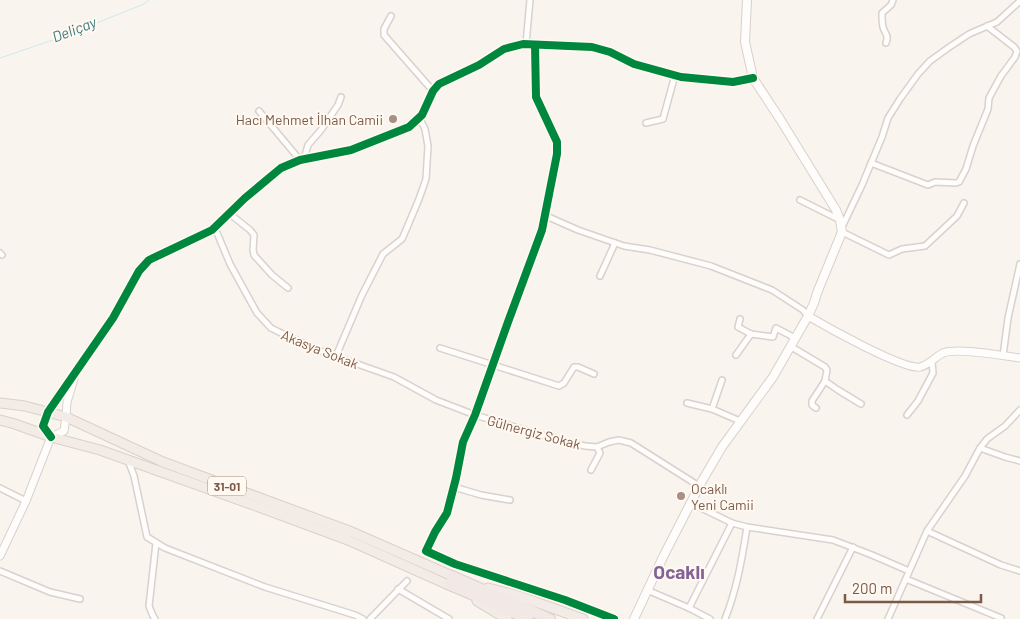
<svg xmlns="http://www.w3.org/2000/svg" width="1020" height="619" viewBox="0 0 1020 619" font-family="Barlow,sans-serif">
	<style>
		.lines { fill: none; stroke-linecap: round; stroke-linejoin: round }
		.stream { stroke: #ceeaeb; stroke-width: 1 }
		.minor-casing { stroke: #d9d1cc; stroke-width: 8 }
		.tertiary-casing { stroke: #d9d1cc; stroke-width: 9 }
		.secondary-casing { stroke: #d9d0c9; stroke-width: 10 }
		.trunk-casing { stroke: #dbd0ca; stroke-width: 11 }
		.motorway-casing { stroke: #dbd0ca; stroke-width: 12 }
		.minor { stroke: #fefdfc; stroke-width: 5 }
		.tertiary { stroke: #fefdfc; stroke-width: 7 }
		.secondary { stroke: #fefdfc; stroke-width: 8 }
		.trunk { stroke: #f3ece6; stroke-width: 9 }
		.motorway { stroke: #f2e9e6; stroke-width: 10 }
		.cycleway-casing { stroke: #fff9f1; stroke-width: 11 }
		.cycleway { stroke: #00873e; stroke-width: 8 }
		.poi-dot { fill: #a89083; stroke: #fff9f1; stroke-width: 2 }
		.labels { text-anchor: middle; dominant-baseline: central; stroke-width: 4; stroke-linejoin: round; paint-order: stroke }
		.shield { fill: #fff9f1; stroke: #a38a7b; stroke-width: 1 }
		.shield-label { font-size: 12px; font-weight: bold; fill: #7c5a49 }
		.poi-label { font-size: 14px; fill: #7c5a49; stroke: #fff9f1; text-anchor: end }
		.street-label { font-size: 14px; fill: #7c5a49; stroke: #fff9f1 }
		.water-label { font-size: 15px; font-style: italic; fill: #3b7882; stroke: #fff9f1 }
		.district-label { font-size: 19px; font-weight: bold; fill: #846298; stroke: #fff9f1 }
	</style>
	<rect width="100%" height="100%" fill="#f9f4ee"/>
	<g class="lines">
		<path class="stream" d="M0,58L59,38L144,4L149,0"/>
		<defs>
			<g id="minor">
				<path d="M391,16L384,29V35L433,91"/>
				<path d="M886,43C889,34 885,35 883,27C882,23 882,18 882,13L891,5L893,0"/>
				<path d="M526,44L530,0"/>
				<path d="M535,45L536,97L557,142V154L542,230L508,322L475,415L463,442L456,478L447,513L435,532L426,551L455,564L565,600L614,619"/>
				<path d="M259,111L300,160"/>
				<path d="M646,123L663,119L675,75"/>
				<path d="M304,159L308,145L321,130L338,105L341,97"/>
				<path d="M871,163L928,185L935,182L956,183L959,182L966,169L973,146L988,109L989,98L1001,76L1015,57L1017,51L1014,47L987,26"/>
				<path d="M800,200L840,220"/>
				<path d="M230,214L250,230L254,235L253,250L254,255L272,275L288,288"/>
				<path d="M544,215L578,230L624,246L650,250L711,266L772,290L803,310L808,316"/>
				<path d="M842,227L862,185L882,137L888,118L900,99L918,74L930,61L948,48L969,34L997,22L1020,1"/>
				<path d="M215,228L230,264L257,313L271,328L279,332L318,350L394,377L436,400L475,415L548,437L585,446L597,447L609,442L619,440L631,443L699,486"/>
				<path d="M842,232L889,255L902,249L925,246L957,216L964,203"/>
				<path d="M0,253L2,255"/>
				<path d="M600,276L615,243"/>
				<path d="M740,319L738,327L751,334"/>
				<path d="M790,346L825,367L827,370L825,381L812,401V405L816,408"/>
				<path d="M440,348L559,386L564,383L574,367H578L594,374"/>
				<path d="M736,355L751,334L773,337L776,328L795,338"/>
				<path d="M336,356L362,295L383,254L402,239L406,230L419,199L426,179L428,146L425,129L419,117"/>
				<path d="M1003,356L1008,318L1020,264"/>
				<path d="M825,381L838,390L861,404"/>
				<path d="M687,403L712,409L740,421"/>
				<path d="M712,409L722,380"/>
				<path d="M907,415L918,401L933,373L932,361"/>
				<path d="M980,448L1005,457L1020,461"/>
				<path d="M128,460L134,476L147,537L165,548L265,587L355,615L363,619"/>
				<path d="M591,470L600,453L597,447"/>
				<path d="M454,487L481,495L510,500"/>
				<path d="M0,488L26,501"/>
				<path d="M691,503L732,523L747,527L833,540L872,555L909,571"/>
				<path d="M927,531L1001,565L1020,571"/>
				<path d="M0,571L50,592L80,599"/>
				<path d="M906,579L1001,618"/>
				<path d="M398,589L449,619"/>
				<path d="M647,590L689,608L710,619"/>
				<path d="M689,608L732,523"/>
				<path d="M155,619L153,616L149,606L156,543"/>
				<path d="M370,619L407,581"/>
				<path d="M725,619C737,589 742,559 747,527"/>
				<path d="M817,619L853,547"/>
				<path d="M888,619L927,531L965,476L980,448L987,439L1005,426L1020,410"/>
			</g>
			<g id="tertiary">
				<path d="M808,316C825,326 903,370 920,367C929,365 935,357 943,353C957,347 1003,356 1020,358"/>
				<path d="M51,437L43,426L48,412L113,318L139,271L149,260L212,230L245,198L281,168L300,160L351,150L409,127L422,115L433,91L439,84L479,65L504,49L523,44L592,47L610,52L634,64L681,77L733,82L753,78"/>
				<path d="M0,556L26,501L51,437L64,431L66,417L67,402L74,379"/>
			</g>
			<path id="secondary" d="M634,619L663,557L702,481L722,447L773,377L808,316L814,303L817,293L842,232L840,220L836,210L780,119L753,78L745,42L747,0"/>
			<g id="trunk">
				<path d="M0,403L25,406L66,417L163,462L352,532L457,578"/>
				<path d="M0,420L15,424L51,437L100,450L128,460L259,507L348,540L453,587"/>
				<path d="M488,588L519,596L583,619"/>
				<path d="M477,601L507,619"/>
			</g>
			<g id="motorway">
				<path d="M452,576L550,619"/>
				<path d="M448,584L528,619"/>
			</g>
		</defs>
		<use href="#minor" class="minor-casing"/>
		<use href="#tertiary" class="tertiary-casing"/>
		<use href="#secondary" class="secondary-casing"/>
		<use href="#trunk" class="trunk-casing"/>
		<use href="#motorway" class="motorway-casing"/>
		<use href="#minor" class="minor"/>
		<use href="#tertiary" class="tertiary"/>
		<use href="#secondary" class="secondary"/>
		<use href="#trunk" class="trunk"/>
		<use href="#motorway" class="motorway"/>
		<defs>
			<g id="cycleway">
				<path d="M535,45L536,97L557,142V154L542,230L508,322L475,415L463,442L456,478L447,513L435,532L426,551L455,564L565,600L614,619"/>
				<path d="M51,437L43,426L48,412L113,318L139,271L149,260L212,230L245,198L281,168L300,160L351,150L409,127L422,115L433,91L439,84L479,65L504,49L523,44L592,47L610,52L634,64L681,77L733,82L753,78"/>
			</g>
		</defs>
		<use href="#cycleway" class="cycleway-casing"/>
		<use href="#cycleway" class="cycleway"/>
	</g>
	<g class="poi-dot">
		<circle cx="393" cy="119" r="5"/>
		<circle cx="681" cy="496" r="5"/>
	</g>
	<g class="labels">
		<rect class="shield" x="208" y="476.5" width="38" height="19" rx="4"/>
		<g class="shield-label">
			<text x="227" y="486">31-01</text>
		</g>
		<g class="poi-label">
			<text x="383" y="119">Hacı Mehmet İlhan Camii</text>
			<text x="691" y="488" text-anchor="start">Ocaklı<tspan x="691" dy="16">Yeni Camii</tspan></text>
		</g>
		<g class="street-label">
			<text transform="translate(320 349) rotate(22)">Akasya Sokak</text>
			<text transform="translate(534 432) rotate(15)">Gülnergiz Sokak</text>
		</g>
		<g class="water-label">
			<text transform="translate(74 29) rotate(-21)">Deliçay</text>
		</g>
		<g class="district-label">
			<text x="679" y="571">Ocaklı</text>
		</g>
	</g>
	<path d="M845 594v8h136v-8" fill="none" stroke="#7c5a49" stroke-width="2.5"/>
	<text x="852" y="594" font-size="15" fill="#7c5a49" stroke="#fff9f1" stroke-width="4" paint-order="stroke">200 m</text>
</svg>
